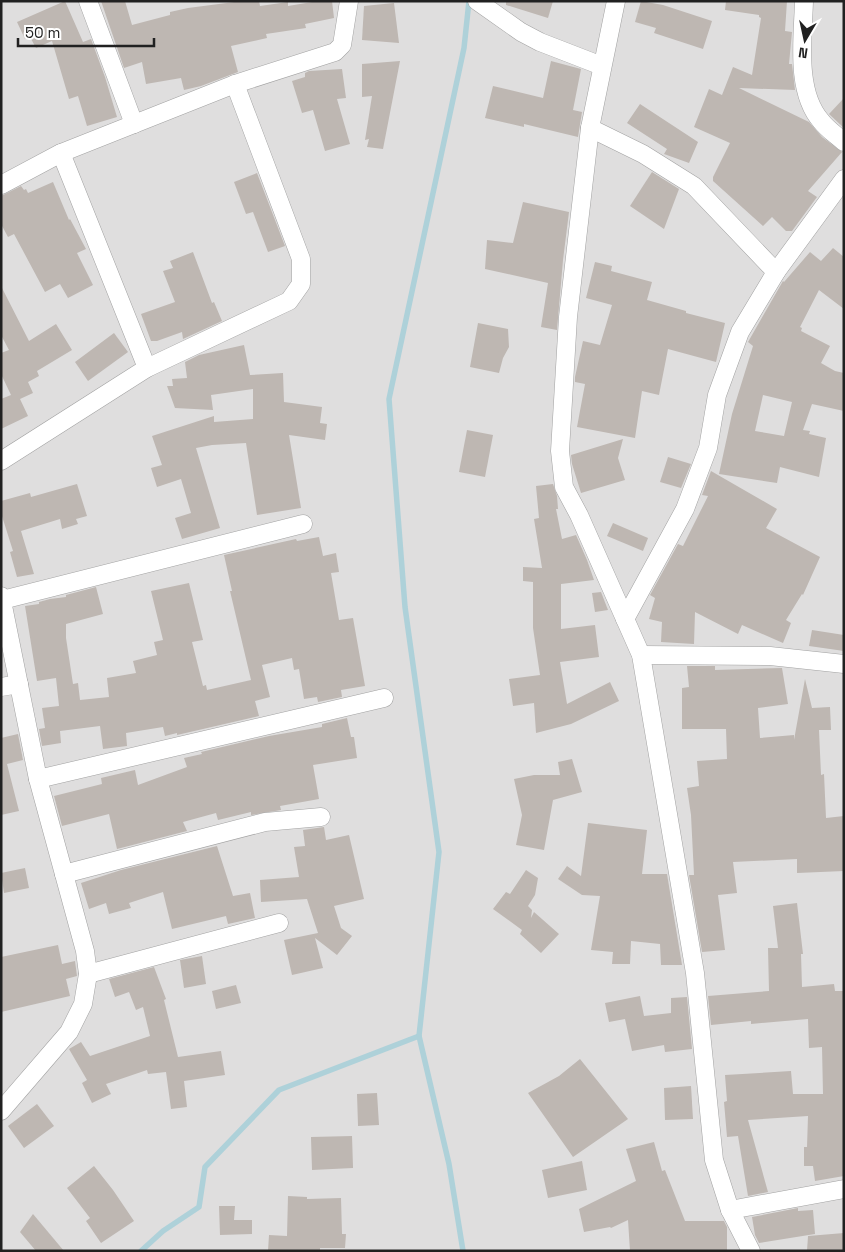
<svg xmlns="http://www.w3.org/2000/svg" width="845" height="1252" viewBox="0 0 845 1252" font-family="'Space Grotesk',sans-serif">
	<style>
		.residential { fill: #dfdede }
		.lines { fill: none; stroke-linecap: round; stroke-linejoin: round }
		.stream { stroke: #aed1d9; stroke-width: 5.5 }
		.building { fill: #beb7b2; fill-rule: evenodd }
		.minor-casing { stroke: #a2a2a2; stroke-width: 19 }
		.minor { stroke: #fff; stroke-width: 18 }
	</style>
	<rect width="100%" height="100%" fill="#f0eee9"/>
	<rect class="residential" x="1" y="1" width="843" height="1250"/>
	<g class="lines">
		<g class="stream">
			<path d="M141,1251L163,1231L199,1207L205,1167L279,1090L419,1036"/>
			<path d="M463,1251L449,1164L419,1036L439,852L405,607L389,399L464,48L469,1"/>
		</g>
	</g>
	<g class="building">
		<path d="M65,1L83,42L91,39L105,77L117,117L87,126L78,96L69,99L52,41L36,48L30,37L25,39L17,22Z"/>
		<path d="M101,1H125L132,25L170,15V12L188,8L242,1H259L260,6L288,2V6L318,1H332L334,18L305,24L306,28L266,34L267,38L231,46L238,72L201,86L184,90L181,78L146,84L142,62L124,68Z"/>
		<path d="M506,1H553L548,18L506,5Z"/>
		<path d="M641,1L663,5L712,21L703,49L654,33L656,28L635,22Z"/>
		<path d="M726,1H787L785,31L792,32L789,64H792L795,90L739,88L809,122L822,137L842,152L808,191L817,197L792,231H786L772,217L763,226L713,181V177L730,143L694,127L709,89L722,95L733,67L752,75L761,18L759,17V15L725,10Z"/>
		<path d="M394,3L399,43L362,40L364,6Z"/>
		<path d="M400,61L383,149L367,147L369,139L365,140L372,96L362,97V64Z"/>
		<path d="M551,61L581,69L573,110L582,112L578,137L524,124V127L485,118L493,86L543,98Z"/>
		<path d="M342,69L346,98L337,99L350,144L325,151L313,110L302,113L292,81L305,77V73L309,71Z"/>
		<path d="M844,98V128L829,114Z"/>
		<path d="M640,104L698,142L689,163L664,154L667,149L627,123Z"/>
		<path d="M652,172L679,189L664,229L630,206Z"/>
		<path d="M257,173L285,246L268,252L253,212L246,214L234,182Z"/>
		<path d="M53,182L69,220L70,219L86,249L77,253L93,285L68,298L60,284L45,292L14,234L8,237L1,224V196L21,186L24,190L26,189L28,193Z"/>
		<path d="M523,202L569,212L563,260L557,330L541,327L548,283L485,269L487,240L513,243Z"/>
		<path d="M833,248L844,257V309L819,290L800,327L802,328L801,331L830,346L821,363L835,371L844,373V411L812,404L803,430L810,431L809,434L826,438L819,477L780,467L777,483L719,474L732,414L753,346L748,342L783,281L784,282L810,252L821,261ZM763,395L792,402L784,436L755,431Z"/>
		<path d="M193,252L212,303L214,302L222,321L183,339L182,332L157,341H151L141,314L175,302L163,271L173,268L170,261Z"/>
		<path d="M595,262L612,266L611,271L652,282L647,300L686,311V313L725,323L716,362L668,349L659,395L642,391L635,438L577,427L585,384L575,382V377L583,341L600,345L612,305L586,298Z"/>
		<path d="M1,286L29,341L56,324L72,350L37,371L39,376L28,382L33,393L20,399L28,416L1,429V399L11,395L1,374V353L9,350L1,335Z"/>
		<path d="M478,323L508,329L509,347L503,358L499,373L470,367Z"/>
		<path d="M114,333L128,352L88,381L75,362Z"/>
		<path d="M244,345L250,375L283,373L284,402L322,407L320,423L327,424L325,440L289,435L301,508L257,515L246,443L212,445L196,448L220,528L182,539L175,518L191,513L181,479L157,487L151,468L162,465L152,436L214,416V422L253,419V389L211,395L213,410L175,408L167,386H173L172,379L187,378L185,362L199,355Z"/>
		<path d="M467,430L493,435L485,477L459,472Z"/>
		<path d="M623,439L618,458L625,480L581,493L572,464L571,455Z"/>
		<path d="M668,457L691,464L681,488L660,482Z"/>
		<path d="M711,471L777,509L766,528L820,557L803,595L802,594L786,620L791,623L783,643L742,625L738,634L695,612L694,644L661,642L662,622L649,619L655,598L650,595L678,544L683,546L708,496L702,495Z"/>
		<path d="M77,484L87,516L76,519L78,524L62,529L60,519L21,531L34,574L17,577L10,552L13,551L1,513V501L30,493L31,497Z"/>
		<path d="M553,484L557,496L558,509H556L562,539L576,535L587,560L594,580L561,584V629L595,625L599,657L560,662L567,704L610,682L619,701L571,724L536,733L534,703L513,706L509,679L540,675L533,628V582L523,581V567L542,568L534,519L539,518L536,486Z"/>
		<path d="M613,523L648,538L643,551L607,536Z"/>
		<path d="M319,537L323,556L336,553L339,572L331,573L339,620L353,618L365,686L341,690L342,697L318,702L317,697L304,699L299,669L294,670L292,658L262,665L270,697L255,701L259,716L177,735V733L165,736L163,727L126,733L127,746L103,749L100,726L60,731L61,743L42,746L39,729L45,728L42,708L59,706L56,678L37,681L25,606L39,604V602L50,599L66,597V595L96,587L103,614L66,624V638L73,684L78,683L80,700L109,697L107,678L136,673L133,661L157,655L154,642L163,640L151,591L189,583L203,640L192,642L203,686L206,685L207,690L251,680L230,591H232L224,555L296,539L297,541Z"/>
		<path d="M601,592L608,610L595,612L592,593Z"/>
		<path d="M812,630L844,635V651L809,646Z"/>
		<path d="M687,666H715V670L782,668L788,704L758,708L760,738L794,735V740L805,679L812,708L830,707L831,730H819L821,775L824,774L826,818L844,816V871L797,873V859L733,862L737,893L718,895L725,950L702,952L689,875H694L691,815L687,788L699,786L697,761L727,759L726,729H682V688L689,687Z"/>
		<path d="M347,718L351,737H354L357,758L313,765L319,799L280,806L281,810L251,815V812L218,820L216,813L183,822L187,831L117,849L109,814L62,826L54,796L102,784L101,778L135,770L138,785L187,767L184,758L202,754L201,752L269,736L322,727V724Z"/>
		<path d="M18,734L23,760L7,764L19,811L1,815V738Z"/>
		<path d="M572,759L582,792L553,800L544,850L516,845L522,815L514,779L534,775H560L558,762Z"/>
		<path d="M588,823L647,830L642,874H667L682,965H661L660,944L631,941L630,964H612L613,952L591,950L600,896L582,895L558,879L567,866L581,876Z"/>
		<path d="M324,827L326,840L349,835L364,899L334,906L341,928L352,936L337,955L315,938L323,968L292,975L284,940L318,933L307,899L261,902L260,880L299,877L294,847L305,846L303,830Z"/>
		<path d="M217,846L233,896L250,893L255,918L228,924L226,916L172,929L163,892L129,903L131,908L109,914L106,903L89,909L81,883L121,870Z"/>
		<path d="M25,868L29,888L4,893L1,873Z"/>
		<path d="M526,870L538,878L535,895L528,906L532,910L531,918L534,912L559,934L541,953L520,934L522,930L493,909L506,892L510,894Z"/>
		<path d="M797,903L803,954H801L802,987L834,984L835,991H844V1176L815,1181L813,1166H804V1147H807L808,1116L748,1120L768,1192L748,1196L738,1136L727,1137L724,1102L727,1101L725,1075L791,1071L793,1094H823L822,1047L809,1048L808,1019L751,1024V1021L711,1025L708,996L769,991L768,948H778L773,906Z"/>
		<path d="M58,945L62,964L75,961L77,976L66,979L70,996L1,1012V957Z"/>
		<path d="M202,956L206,984L184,988L180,960Z"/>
		<path d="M154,967L166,999L164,1000L178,1057L221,1051L225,1075L184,1081L187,1107L171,1109L166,1072L148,1074L147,1070L106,1084L111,1094L92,1103L82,1083L87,1080L69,1049L81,1042L90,1056L150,1036L143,1007L136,1010L129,992L115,997L109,979Z"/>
		<path d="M236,985L241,1003L216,1009L212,991Z"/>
		<path d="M640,996L644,1016L671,1013V998L687,997L692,1049L665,1052L664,1045L632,1051L625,1019L609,1022L605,1003Z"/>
		<path d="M580,1059L628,1119L573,1157L528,1093L559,1076Z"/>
		<path d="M691,1086L693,1119L665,1120L664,1088Z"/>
		<path d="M377,1093L379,1125L358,1126L357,1094Z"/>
		<path d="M37,1104L54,1126L24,1148L8,1126Z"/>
		<path d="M352,1136L353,1168L312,1170L311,1137Z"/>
		<path d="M654,1142L662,1171L665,1170L685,1221H724L727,1227V1251H630L628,1220L611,1228L610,1227L584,1232L579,1209L636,1181L626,1149Z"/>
		<path d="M582,1161L587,1190L548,1198L542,1170Z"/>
		<path d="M94,1166L113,1190L134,1221L101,1243L86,1221L90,1218L67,1188Z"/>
		<path d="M288,1196L307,1197V1199L341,1198L342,1234H346L345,1248H320V1251H268L269,1235L287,1236Z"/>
		<path d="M219,1206H235L234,1220H252V1234L220,1235Z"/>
		<path d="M798,1208V1211L813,1210L815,1234L759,1243L755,1235L752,1217Z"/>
		<path d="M33,1214L64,1251H36L20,1232Z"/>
		<path d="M844,1233L843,1251H807L808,1236Z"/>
	</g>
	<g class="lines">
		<defs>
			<g id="minor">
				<path d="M88,1L134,124"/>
				<path d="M477,1L521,32L540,42L602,66"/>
				<path d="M616,1L590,128L568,317L560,451L564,487L579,515L641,655L695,973L714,1160L730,1210L751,1251"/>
				<path d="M804,1C803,38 795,91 821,121C827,129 836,135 844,142"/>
				<path d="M590,128L643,154L694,186L776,272"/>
				<path d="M61,153L147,368"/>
				<path d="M1,185L61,153L235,84L335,52L342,45L349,1"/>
				<path d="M1,461L147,368L289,301L301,284V259L235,84"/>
				<path d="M1,596L38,779L85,951L88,974L83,1004L69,1032L1,1111"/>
				<path d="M2,600L303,524"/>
				<path d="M625,619L685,509L708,448L717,395L740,332L776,272L844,179"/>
				<path d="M641,655L770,656L844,664"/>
				<path d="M1,687L19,684"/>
				<path d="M38,779L384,698"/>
				<path d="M64,874L265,822L321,817"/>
				<path d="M88,974L279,923"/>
				<path d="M730,1210L844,1189"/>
			</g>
		</defs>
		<use href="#minor" class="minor-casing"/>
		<use href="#minor" class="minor"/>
	</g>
	<rect width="845" height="1252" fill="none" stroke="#212121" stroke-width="5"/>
	<g transform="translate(805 40) rotate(189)" stroke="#ffffff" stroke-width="4" paint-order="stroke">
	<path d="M0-4L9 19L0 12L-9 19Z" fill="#212121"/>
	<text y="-8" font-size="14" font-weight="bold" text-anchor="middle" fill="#212121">N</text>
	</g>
	<path d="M18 38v8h136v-8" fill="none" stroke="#212121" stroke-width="2.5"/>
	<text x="25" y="38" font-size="15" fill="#212121" stroke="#ffffff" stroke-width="4" paint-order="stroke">50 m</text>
</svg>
